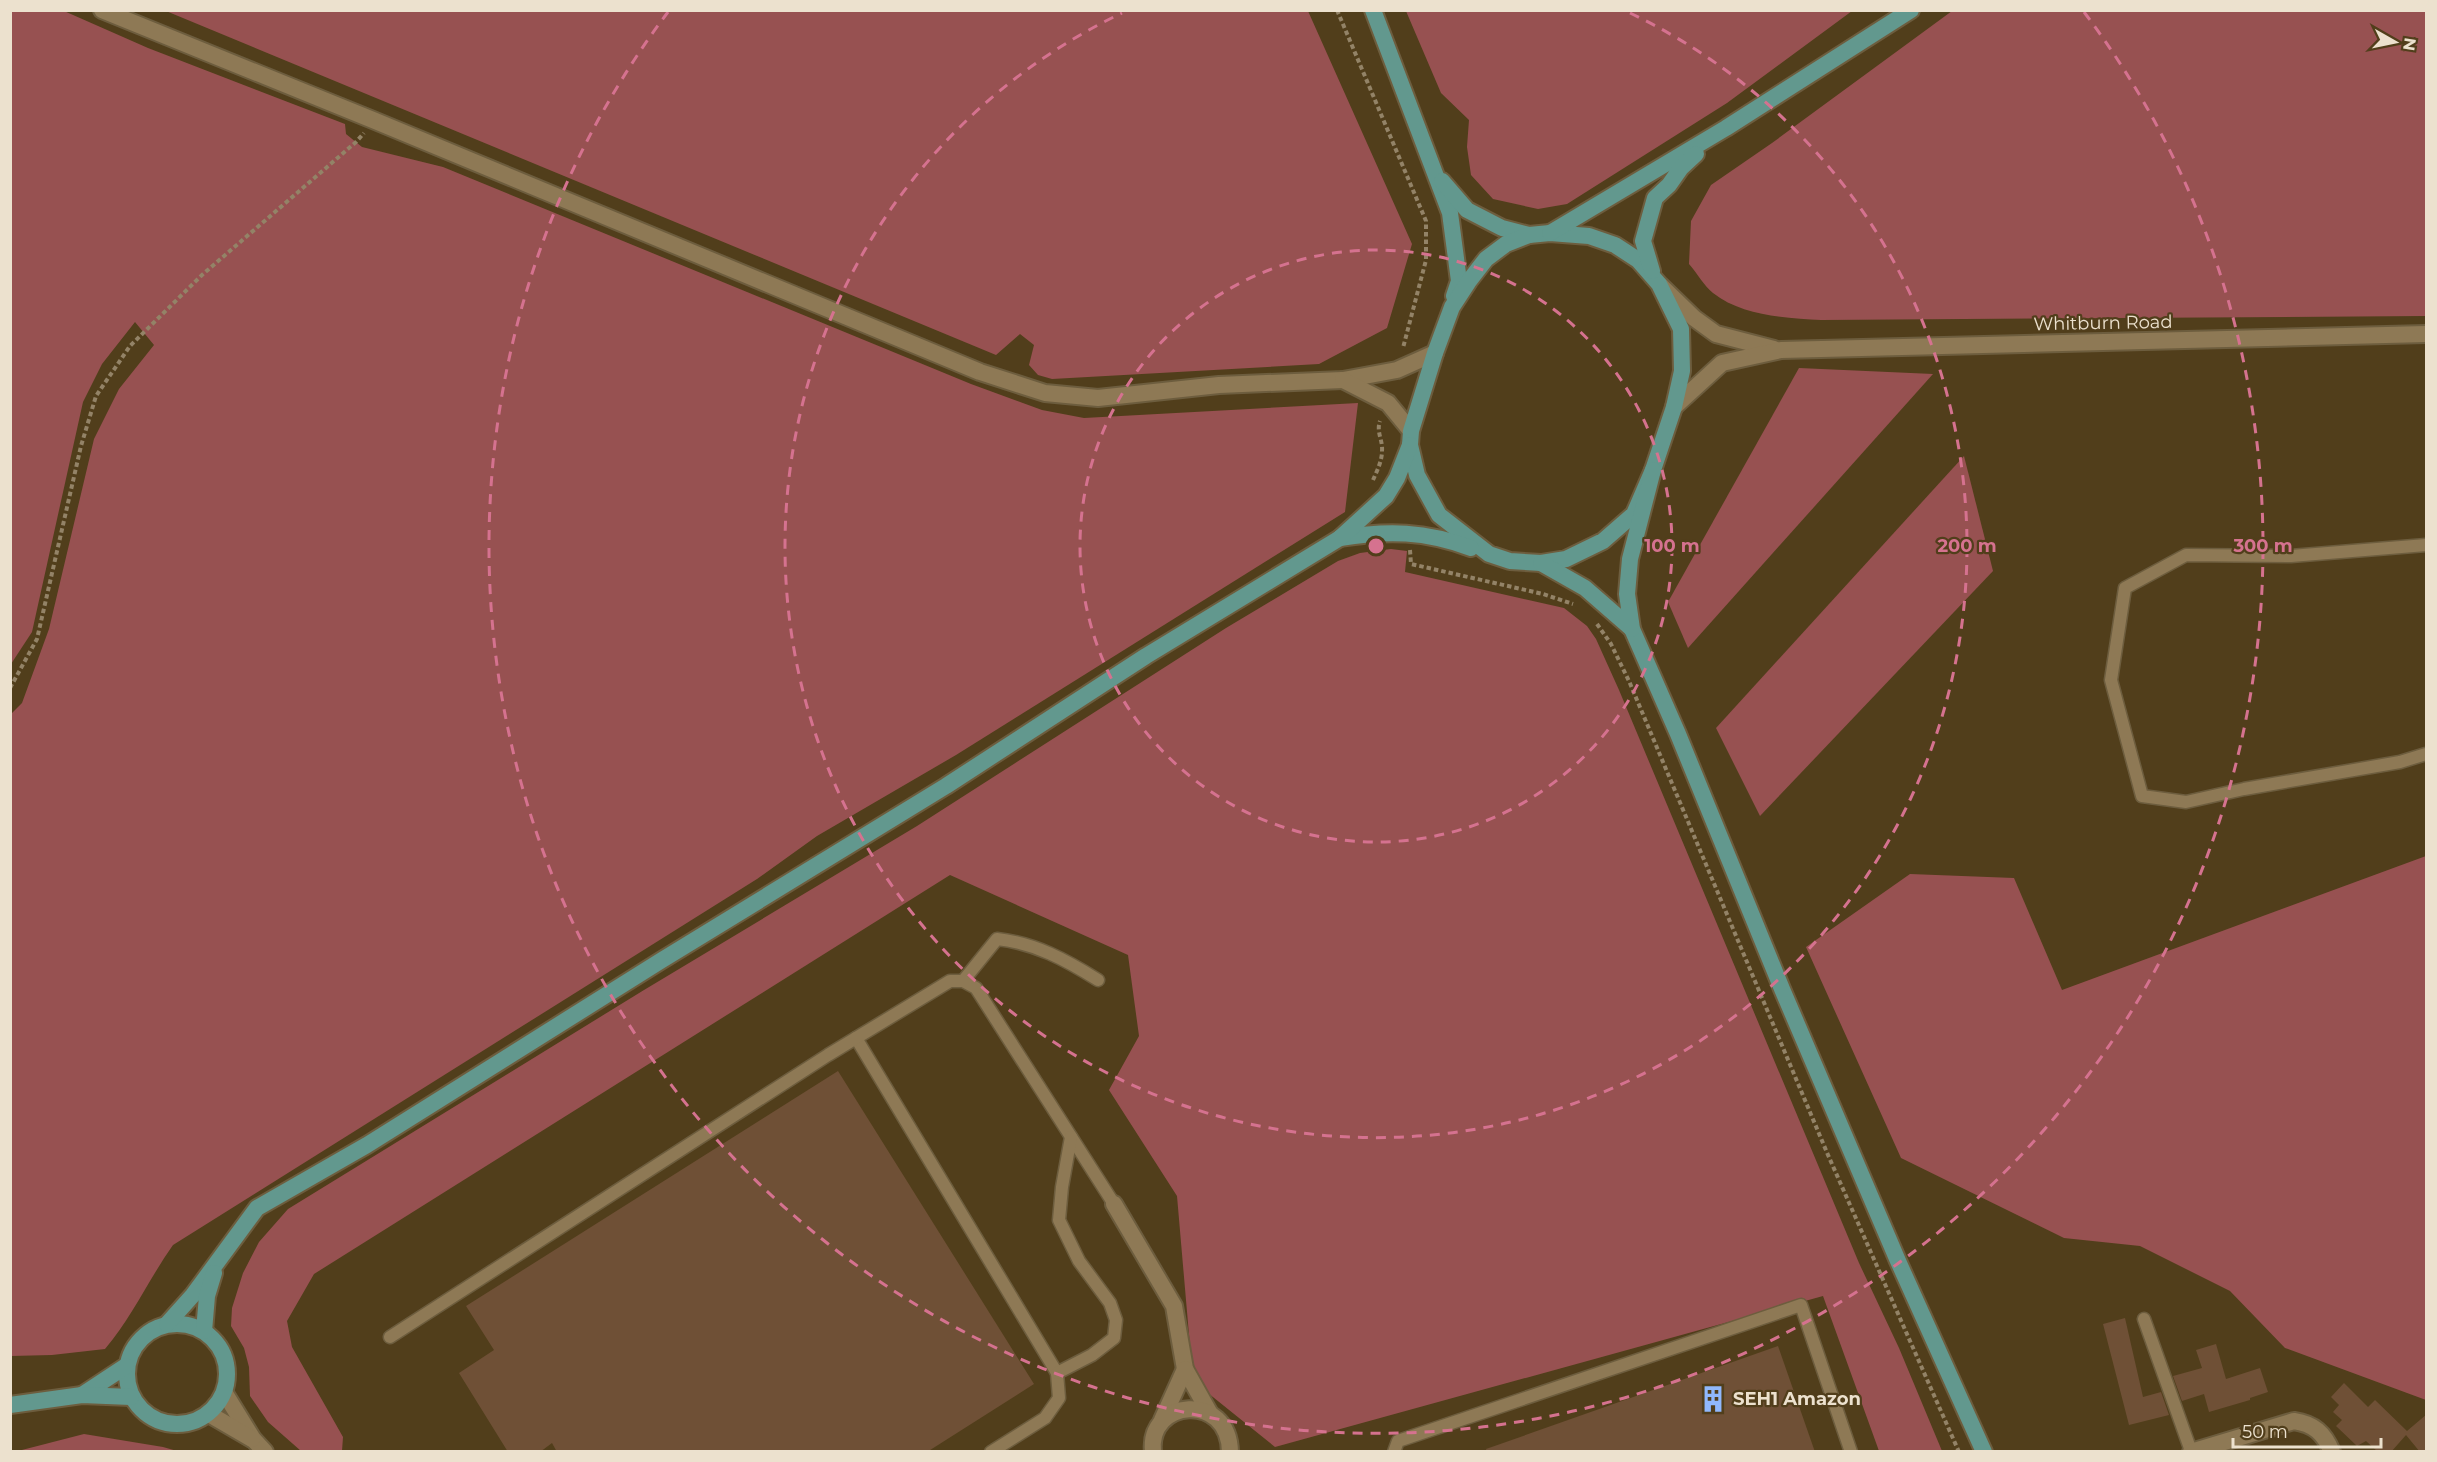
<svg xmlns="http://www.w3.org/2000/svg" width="2437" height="1462" viewBox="0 0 2437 1462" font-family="Montserrat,sans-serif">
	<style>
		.green { fill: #975151 }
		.building { fill: #6f5036 }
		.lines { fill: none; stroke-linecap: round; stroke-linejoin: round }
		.service-casing { stroke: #6d5d3e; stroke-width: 15 }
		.minor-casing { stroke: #6d5d3e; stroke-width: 20 }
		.secondary-casing { stroke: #6d5d3e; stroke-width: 20 }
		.primary-casing { stroke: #6d5d3e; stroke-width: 20 }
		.path { stroke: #938367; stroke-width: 4; stroke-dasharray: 4.5 3; stroke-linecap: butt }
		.service { stroke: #8e7955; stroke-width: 12 }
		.minor { stroke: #8e7955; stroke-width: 16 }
		.secondary { stroke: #8e7955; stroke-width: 16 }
		.primary { stroke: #62988e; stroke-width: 16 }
		.ring { fill: none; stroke: #d5728f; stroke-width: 3; stroke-dasharray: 10 8 }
		.labels { text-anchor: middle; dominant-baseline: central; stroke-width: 4.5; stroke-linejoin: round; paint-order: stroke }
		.street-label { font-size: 18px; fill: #ece1ce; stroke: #513e1b }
		.poi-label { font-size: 18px; font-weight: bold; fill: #ece1ce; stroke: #513e1b; text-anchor: start }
		.centre { fill: #d5728f; stroke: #513e1b; stroke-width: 3 }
		.ring-label { font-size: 18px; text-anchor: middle; font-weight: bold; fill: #d5728f; stroke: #513e1b; stroke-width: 4.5; stroke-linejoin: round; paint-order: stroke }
	</style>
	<rect width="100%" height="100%" fill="#513e1b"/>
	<g class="green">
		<path d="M11,10L64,11L148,48L345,124L346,134L362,147L443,167L971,384L1042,410L1084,418L1358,403L1345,512L956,755L817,836L757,879L173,1245C149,1279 132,1317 105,1349L52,1355L11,1356V714L22,703L49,629L94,439L119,389L154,345L135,322L102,364L83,402L32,632L11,664Z"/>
		<path d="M166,11H1308L1412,244L1387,328L1319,364L1052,379L1038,375L1029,365L1034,345L1020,334L996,355Z"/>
		<path d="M1406,11H1852L1727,103L1567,204L1538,209L1493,199L1471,175L1467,147L1469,120L1441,93Z"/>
		<path d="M1952,11H2426V316L1821,320C1786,318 1742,316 1713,293C1704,286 1697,273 1689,264L1691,221L1711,185L1772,143Z"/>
		<path d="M1799,368L1933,374L1688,648L1668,602Z"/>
		<path d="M1964,456L1993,571L1760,816L1716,728Z"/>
		<path d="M1391,549L1407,551L1405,572L1564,608L1587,626L1596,639L1619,690L1859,1263L1899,1348L1942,1451H1879L1823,1296L1275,1447L1193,1381L1177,1196L1109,1090L1139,1036L1128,955L950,875L314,1274L287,1321L292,1347L343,1437L342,1451H301L268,1422L250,1396L249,1367L244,1348L231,1326L232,1308L243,1273L259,1242L288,1209L644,990L917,826L1226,628L1338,561L1360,553Z"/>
		<path d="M2426,856V1400L2285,1348L2230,1291L2140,1246L2064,1238L1901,1158L1806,947L1910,874L2014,878L2062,990Z"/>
		<path d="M84,1434L163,1447L177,1451H18Z"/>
	</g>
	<g class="building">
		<path d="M838,1071L1034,1384L927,1452H557L552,1443L540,1452H508L459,1373L494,1350L466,1306Z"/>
		<path d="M2125,1318L2143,1397L2161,1392L2169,1415L2129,1425L2103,1324Z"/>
		<path d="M2216,1344L2226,1379L2260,1368L2268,1392L2250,1398V1400L2209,1412L2204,1394L2182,1401L2173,1376L2202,1368L2196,1350Z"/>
		<path d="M1778,1346L1815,1452H1487L1486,1449Z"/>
		<path d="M2344,1383L2368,1407L2375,1400L2407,1431L2427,1414V1452H2420L2406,1435L2391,1452H2378L2366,1441L2357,1446L2336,1426L2342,1420L2333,1412L2339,1405L2331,1397Z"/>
	</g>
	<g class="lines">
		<defs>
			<g id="service">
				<path d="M2426,545L2291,556L2186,555L2125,588L2111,680L2142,796L2186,802L2244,789L2400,762L2426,754"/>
				<path d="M963,981L997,939C1035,943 1066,960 1098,980"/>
				<path d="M856,1038L1057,1373L1059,1398L1045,1418L991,1452"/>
				<path d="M2144,1319L2191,1451"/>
				<path d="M390,1337L828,1055L950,981H963L976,988L1114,1204"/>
				<path d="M1057,1373L1092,1355L1114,1338L1116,1320L1110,1303L1079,1261L1059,1220L1062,1187L1071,1137"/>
				<path d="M1394,1452L1398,1441L1801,1305L1851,1452"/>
			</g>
			<g id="minor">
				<path d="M102,10L373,120L980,372L1045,393L1098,398L1219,385L1343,380L1397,370L1435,353"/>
				<path d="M1343,380L1388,403L1411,431"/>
				<path d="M1114,1204L1174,1306L1185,1369L1209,1412"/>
				<path d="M224,1392L253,1439L265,1452"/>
				<path d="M209,1414L252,1439"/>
				<path d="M1162,1420L1185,1369"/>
				<path d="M1153,1452C1147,1399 1229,1391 1230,1452"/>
				<path d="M2191,1452L2294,1421C2314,1424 2324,1433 2332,1452"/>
			</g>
			<g id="secondary">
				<path d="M1661,286L1694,318L1716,334L1774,349"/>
				<path d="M1674,407L1722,363L1781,350L2426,334"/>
			</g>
			<g id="primary">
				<path d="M1373,10L1450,213L1459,281L1454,296"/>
				<path d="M1442,181L1467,210L1502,228L1529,235"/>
				<path d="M1550,233L1589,236L1615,245L1638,260L1659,284L1681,329L1682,371L1674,407L1653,470L1634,514L1603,541L1566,559L1541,563L1510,561L1489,554L1439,515L1417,475L1410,445L1411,431L1435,353L1452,307L1469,281L1486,259L1506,244L1529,235Z"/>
				<path d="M1550,233L1726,128L1911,10"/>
				<path d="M1652,271L1643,241L1655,198L1669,185L1681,168L1696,154"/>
				<path d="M1653,470L1630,559L1627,594L1632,629L1678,734L1782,989L1898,1261L1984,1452"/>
				<path d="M1340,538C1388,530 1425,531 1471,548"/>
				<path d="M1541,563L1585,588L1632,629"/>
				<circle cx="177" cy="1374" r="50"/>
				<path d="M167,1324L193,1295L257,1208L367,1145L662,960L946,786L1146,656L1340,538L1386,496L1397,478L1410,445"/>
				<path d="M204,1331L207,1296L214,1273"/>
				<path d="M82,1395L126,1366"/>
				<path d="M10,1405L82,1395L131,1397"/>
			</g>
		</defs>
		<use href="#service" class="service-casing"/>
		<use href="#minor" class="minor-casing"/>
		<use href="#secondary" class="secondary-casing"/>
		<use href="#primary" class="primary-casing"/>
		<g class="path">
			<path d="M1337,10L1426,221V260L1403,348"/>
			<path d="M1373,480C1377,471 1382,461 1382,451C1383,440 1376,432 1380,421"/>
			<path d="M1410,550L1411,564L1543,594L1573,604"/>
			<path d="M1597,624L1611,644L1629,681L1828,1155L1959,1452"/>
			<path d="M10,688L37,639L81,446L96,396L130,346L202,275L356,142L364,133"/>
		</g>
		<use href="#service" class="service"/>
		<use href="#minor" class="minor"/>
		<use href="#secondary" class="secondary"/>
		<use href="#primary" class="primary"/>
	</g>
	<g class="ring">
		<circle cx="1376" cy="546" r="296"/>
		<path d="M1630 13A591 591 0 1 1 1122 13"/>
		<path d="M2084 12A887 887 0 1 1 668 12"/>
	</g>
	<defs>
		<symbol id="building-bare" viewBox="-9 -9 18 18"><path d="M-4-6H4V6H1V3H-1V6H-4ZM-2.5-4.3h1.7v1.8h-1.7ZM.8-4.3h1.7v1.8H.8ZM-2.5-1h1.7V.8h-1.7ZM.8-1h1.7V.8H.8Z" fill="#90b8fd" stroke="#513e1b" stroke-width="2.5" paint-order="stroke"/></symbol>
	</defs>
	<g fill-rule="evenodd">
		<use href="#building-bare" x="1694" y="1380" width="38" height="38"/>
	</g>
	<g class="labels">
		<g class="street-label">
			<text transform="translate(2103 323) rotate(-1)">Whitburn Road</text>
		</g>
		<g class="poi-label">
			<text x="1733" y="1399">SEH1 Amazon</text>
		</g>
	</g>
	<circle cx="1376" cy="546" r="9" class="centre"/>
	<g class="ring-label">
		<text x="1672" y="552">100 m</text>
		<text x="1967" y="552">200 m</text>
		<text x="2263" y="552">300 m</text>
	</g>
	<rect width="2437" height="1462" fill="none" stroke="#ece1ce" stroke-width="24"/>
	<g transform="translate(2395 42) rotate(99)" stroke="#513e1b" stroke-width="4.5" paint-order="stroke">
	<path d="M0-4.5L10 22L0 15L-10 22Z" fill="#ece1ce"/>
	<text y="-9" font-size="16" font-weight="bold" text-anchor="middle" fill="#ece1ce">N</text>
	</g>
	<path d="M2233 1438v9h148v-9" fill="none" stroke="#ece1ce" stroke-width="3"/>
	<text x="2242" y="1438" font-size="18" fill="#ece1ce" stroke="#513e1b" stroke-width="4.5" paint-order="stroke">50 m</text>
</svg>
